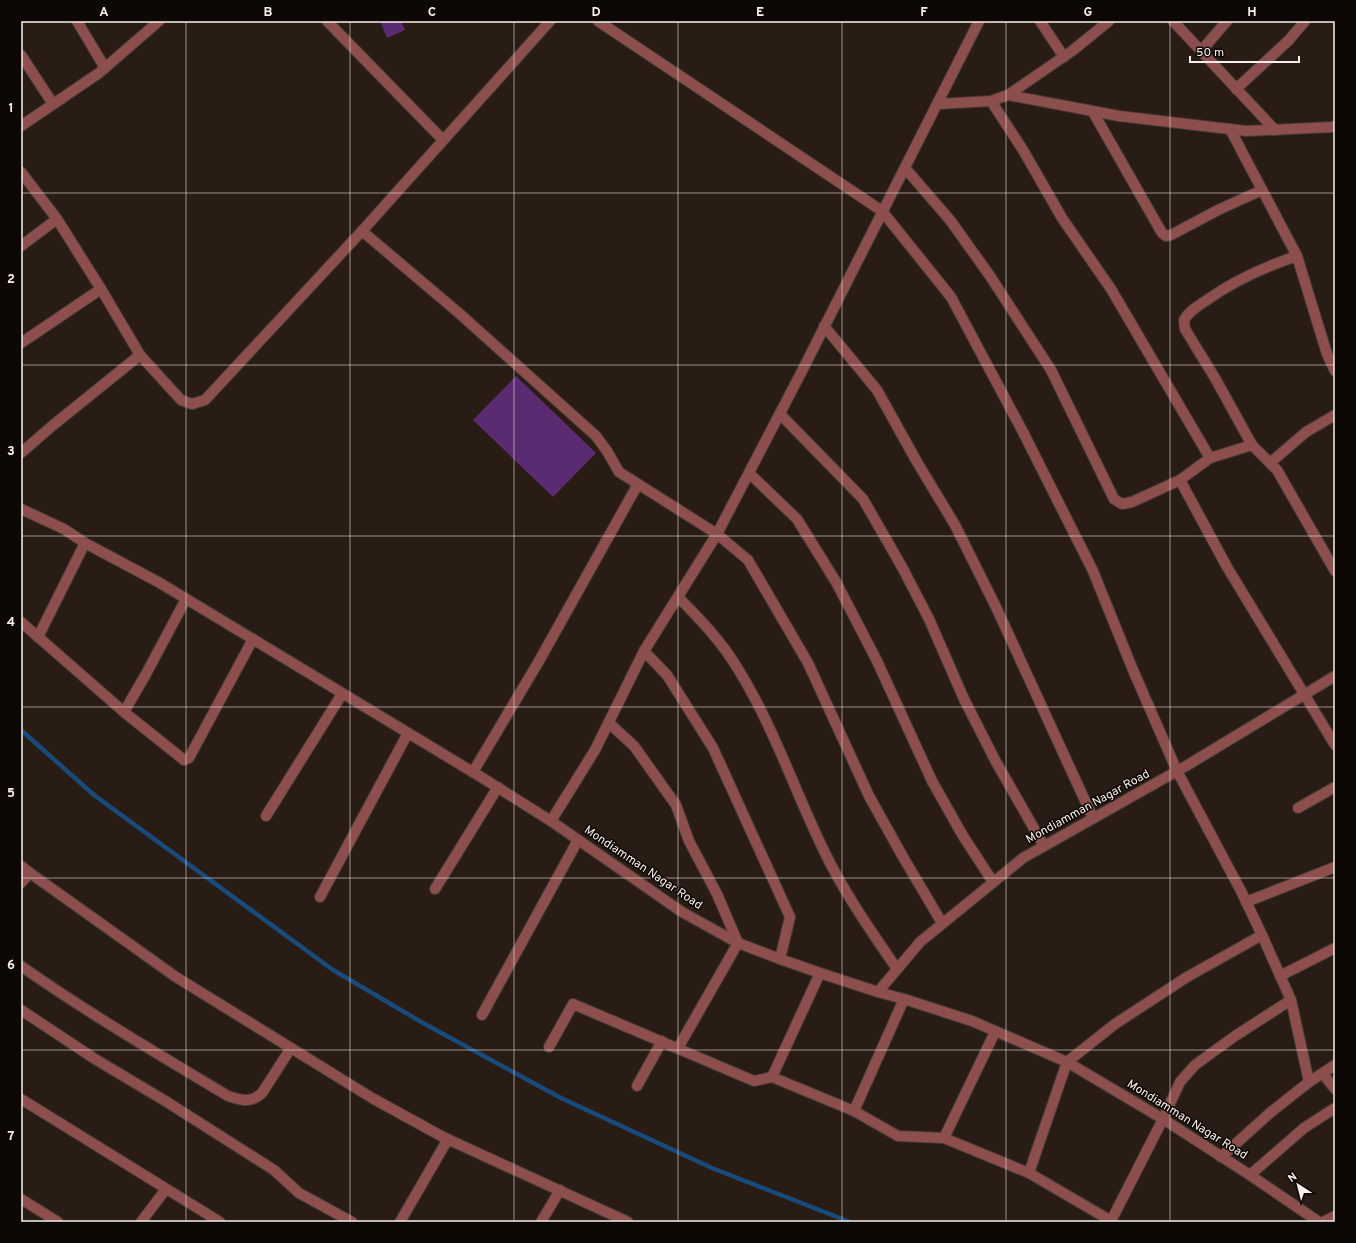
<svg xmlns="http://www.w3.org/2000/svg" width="1356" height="1243" viewBox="0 0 1356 1243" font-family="Overpass,sans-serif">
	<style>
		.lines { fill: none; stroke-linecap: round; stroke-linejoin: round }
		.stream { stroke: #184a7b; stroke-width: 4.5 }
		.building { fill: #5b2b71 }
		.minor-casing { stroke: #463a33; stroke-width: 12 }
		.minor { stroke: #8c4f4d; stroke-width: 10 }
		.grid { fill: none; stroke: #f9efea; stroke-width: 1; stroke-opacity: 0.55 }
		.labels { text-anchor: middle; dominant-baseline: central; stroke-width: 3; stroke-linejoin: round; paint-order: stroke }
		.street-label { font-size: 12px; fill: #f9efea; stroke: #0d0805 }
		.neatline { fill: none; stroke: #f9efea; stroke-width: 1.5 }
		.grid-label { font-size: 13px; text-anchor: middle; font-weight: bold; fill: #f9efea }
	</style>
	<rect width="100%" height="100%" fill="#291c15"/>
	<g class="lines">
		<path class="stream" d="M21,730L94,795L333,970L423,1023L561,1098L712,1168L850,1222"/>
	</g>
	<g class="building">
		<path d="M380,21H401L405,30L387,38Z"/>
		<path d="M516,376L596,453L553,497L473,420Z"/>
	</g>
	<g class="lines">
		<defs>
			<g id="minor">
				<path d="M77,21L105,68"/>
				<path d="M327,21L443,140"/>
				<path d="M598,21L882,211L951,297L1023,432L1093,571L1133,670L1177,771L1241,891L1262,935L1291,1000L1309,1082"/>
				<path d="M1040,21L1064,57"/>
				<path d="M1173,21L1275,130"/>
				<path d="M1201,51L1227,21"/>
				<path d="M21,55L53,104"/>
				<path d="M1236,89L1289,40L1305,21"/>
				<path d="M1008,95L1119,116L1246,131L1332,127L1335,126"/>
				<path d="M991,101L1023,150L1062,218L1111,289L1210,458"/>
				<path d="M938,104L991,101L1008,95L1072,51L1109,21"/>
				<path d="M1093,112L1162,233L1166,236L1171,235L1218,210L1262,190"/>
				<path d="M21,126L99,73L159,21"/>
				<path d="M1230,129L1297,256L1327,354L1335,371"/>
				<path d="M905,168L950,220L990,276L1051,370L1114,499L1122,504L1132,502L1180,480L1210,458L1252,445L1277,470L1335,571"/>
				<path d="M21,172L57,219L101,289L140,355L181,400L192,404L205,400L362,231L550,21"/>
				<path d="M362,231L460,314L596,436L607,451L619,472L717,534L748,560L808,663L869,796L903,857L942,923"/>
				<path d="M21,246L57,219"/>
				<path d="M824,326L877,390L917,462L955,525L996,607L1093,818"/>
				<path d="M21,343L101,289"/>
				<path d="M780,414L863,499L902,567L929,619L964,699L995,760L1044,846"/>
				<path d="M1252,445L1215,378L1185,329L1184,320C1189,311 1198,306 1207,300C1235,280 1264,267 1297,256"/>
				<path d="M21,453L52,426L140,355"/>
				<path d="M1270,463L1306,432L1335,415"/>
				<path d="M749,473L797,519L836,582L877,661L932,781L963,836L993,882"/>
				<path d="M1180,480L1227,567L1335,745"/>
				<path d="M21,509L64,529L85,543L160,583L481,777L551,821L682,912L738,943L780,959L820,973L878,992L904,999L972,1021L1067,1062L1163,1119L1250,1175L1319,1222"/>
				<path d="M678,597C700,619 722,642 738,669C774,727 795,792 825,853C845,894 871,931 897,969"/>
				<path d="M21,622L124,712L184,760L189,758L253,639"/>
				<path d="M38,637L85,543"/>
				<path d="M644,651L667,675L713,748L790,917L780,959"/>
				<path d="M124,712L146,674L186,599"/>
				<path d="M609,723L634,746L676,805L689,841L717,894L738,943L678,1048"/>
				<path d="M473,772L539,661L638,484"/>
				<path d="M1298,808L1335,787"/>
				<path d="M266,816L342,694"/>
				<path d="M551,821L595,750L644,651L717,534L802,371L979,21"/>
				<path d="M21,866L30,873L176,977L372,1098L443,1137L628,1222"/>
				<path d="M21,883L30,873"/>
				<path d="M435,889L498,787"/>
				<path d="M320,897L408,733"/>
				<path d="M1246,902L1335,867"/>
				<path d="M21,966C88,1013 158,1054 228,1096C242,1100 250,1104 262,1093L291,1048"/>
				<path d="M1280,976L1335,948"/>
				<path d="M878,992L920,942L1023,858L1186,766L1335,676"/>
				<path d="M21,1010L95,1059L167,1102L274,1170L299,1193L352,1222"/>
				<path d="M482,1015L578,840"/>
				<path d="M549,1047L573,1004L754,1081L772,1077L854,1111L898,1136L944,1138L1029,1173L1113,1222"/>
				<path d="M1323,1074L1335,1089"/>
				<path d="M772,1077L820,973"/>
				<path d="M637,1086L662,1041"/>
				<path d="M21,1099L220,1222"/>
				<path d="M854,1111L904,999"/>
				<path d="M944,1138L995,1032"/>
				<path d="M1221,1157L1271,1112L1309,1082L1335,1065"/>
				<path d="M1029,1173L1067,1062L1115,1024L1187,977L1262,935"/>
				<path d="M1250,1175L1304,1128L1335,1108"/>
				<path d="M21,1199L58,1222"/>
				<path d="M1111,1221L1163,1119L1180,1082L1195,1065L1235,1036L1291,1000"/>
				<path d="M141,1222L166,1189"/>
				<path d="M400,1222L448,1139"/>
				<path d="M541,1222L560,1190"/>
				<path d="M1323,1222L1335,1216"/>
			</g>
		</defs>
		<use href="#minor" class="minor-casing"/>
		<use href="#minor" class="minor"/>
	</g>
	<path class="grid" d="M186,21V1222M350,21V1222M514,21V1222M678,21V1222M842,21V1222M1006,21V1222M1170,21V1222M21,193H1335M21,365H1335M21,536H1335M21,707H1335M21,878H1335M21,1050H1335"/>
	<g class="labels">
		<g class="street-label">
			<text transform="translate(1088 807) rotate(-29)">Mondiamman Nagar Road</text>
			<text transform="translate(643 868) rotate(34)">Mondiamman Nagar Road</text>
			<text transform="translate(1187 1120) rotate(32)">Mondiamman Nagar Road</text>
		</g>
	</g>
	<rect width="1356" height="1243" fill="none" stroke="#0d0805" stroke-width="44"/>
	<g transform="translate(1298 1185) rotate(324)" stroke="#0d0805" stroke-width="3" paint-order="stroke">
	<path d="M0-3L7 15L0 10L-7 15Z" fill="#f9efea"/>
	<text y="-6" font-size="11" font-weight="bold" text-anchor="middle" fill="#f9efea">N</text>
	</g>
	<path d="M1190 56v6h109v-6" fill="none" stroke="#f9efea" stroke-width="2"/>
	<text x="1196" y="56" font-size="12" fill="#f9efea" stroke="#0d0805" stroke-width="3" paint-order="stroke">50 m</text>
	<rect x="22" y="22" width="1312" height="1199" class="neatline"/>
	<g class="grid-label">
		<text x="104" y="16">A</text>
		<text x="268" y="16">B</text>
		<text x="432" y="16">C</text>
		<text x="596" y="16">D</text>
		<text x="760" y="16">E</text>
		<text x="924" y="16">F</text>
		<text x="1088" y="16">G</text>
		<text x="1252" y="16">H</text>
		<text x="11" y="112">1</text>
		<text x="11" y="283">2</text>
		<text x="11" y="455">3</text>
		<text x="11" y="626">4</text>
		<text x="11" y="797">5</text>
		<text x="11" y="969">6</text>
		<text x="11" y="1140">7</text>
	</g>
</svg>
